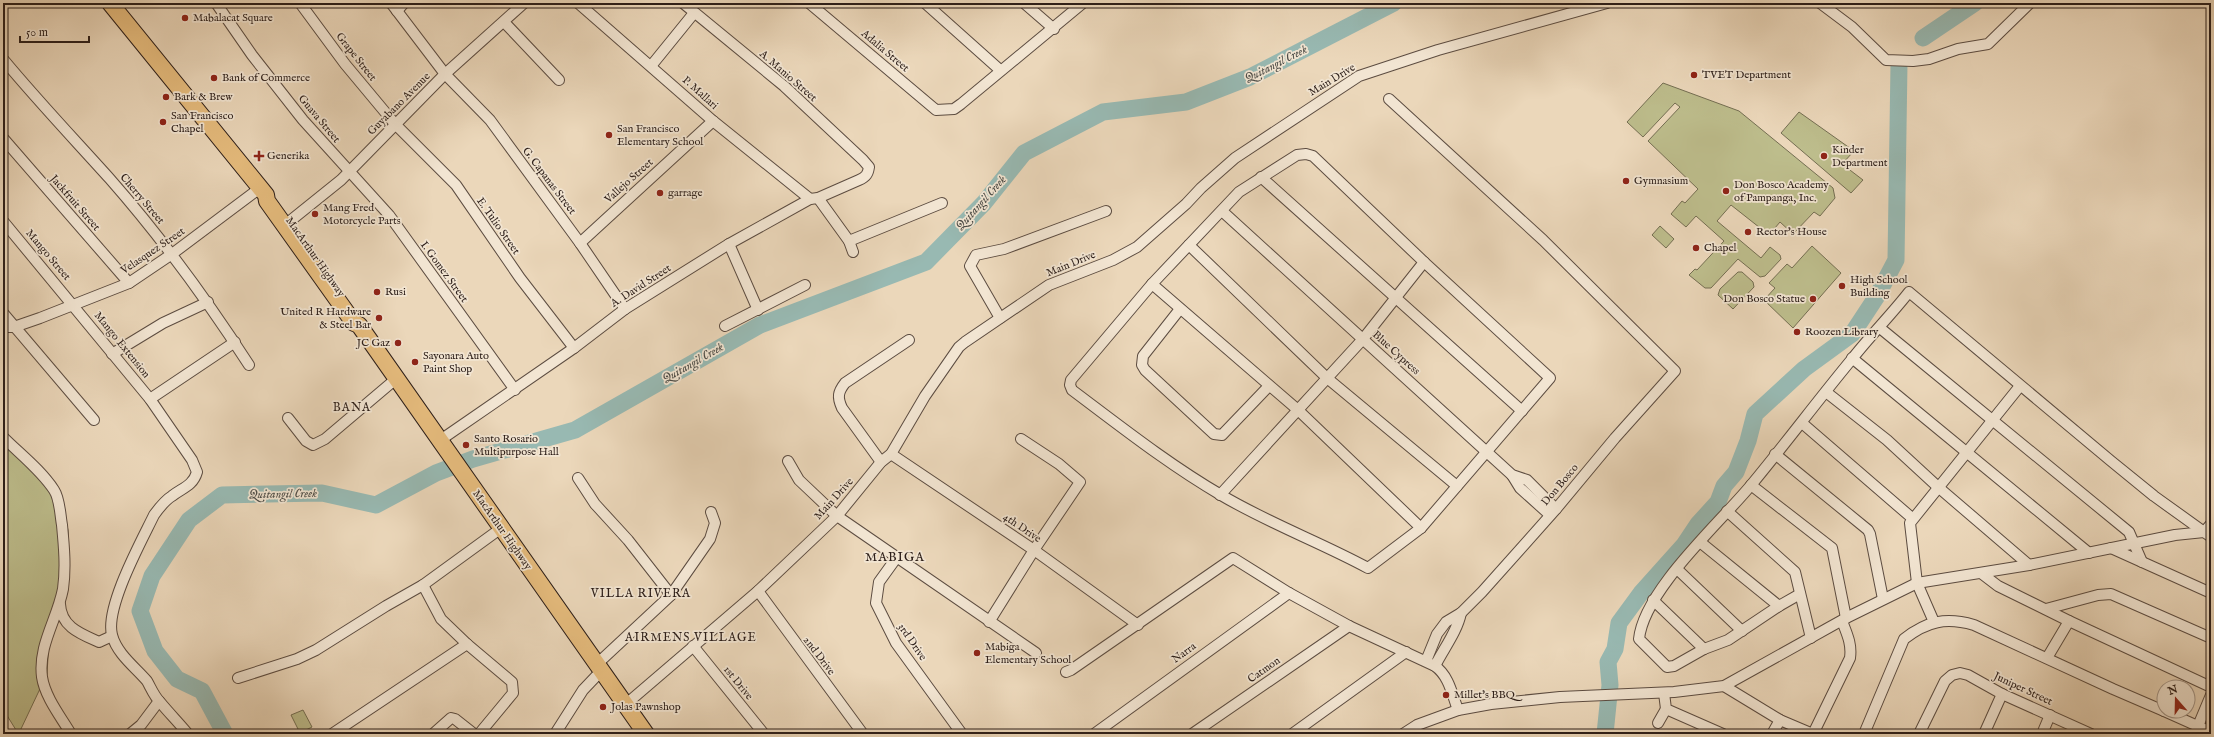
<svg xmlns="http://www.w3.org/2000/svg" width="2214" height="737" viewBox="0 0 2214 737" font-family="'IM FELL English',serif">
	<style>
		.green { fill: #bdbd8c; stroke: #746e52 }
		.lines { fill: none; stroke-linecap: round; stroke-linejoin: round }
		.river { stroke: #98b9b2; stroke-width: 17 }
		.minor-casing { stroke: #5c4c41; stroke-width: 12 }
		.trunk-casing { stroke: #2c1e19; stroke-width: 18 }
		.minor { stroke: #f2e5d2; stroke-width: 10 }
		.trunk { stroke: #e6bc7d; stroke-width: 16 }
		.poi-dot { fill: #8f2418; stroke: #f2e5d2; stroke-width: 1.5 }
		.labels { text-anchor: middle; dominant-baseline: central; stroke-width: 3.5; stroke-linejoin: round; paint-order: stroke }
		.poi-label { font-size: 11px; fill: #2c1e19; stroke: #f2e5d2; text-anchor: start }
		.street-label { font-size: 11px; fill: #2c1e19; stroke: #f2e5d2 }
		.water-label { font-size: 12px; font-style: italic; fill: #4c4c47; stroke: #f2e5d2 }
		.neighbourhood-label { font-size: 12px; letter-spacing: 1px; fill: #2c1e19; stroke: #f2e5d2 }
		.quarter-label { font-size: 13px; letter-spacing: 1px; fill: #2c1e19; stroke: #f2e5d2 }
	</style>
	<rect width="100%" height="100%" fill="#ebd7ba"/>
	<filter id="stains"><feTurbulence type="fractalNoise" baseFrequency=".005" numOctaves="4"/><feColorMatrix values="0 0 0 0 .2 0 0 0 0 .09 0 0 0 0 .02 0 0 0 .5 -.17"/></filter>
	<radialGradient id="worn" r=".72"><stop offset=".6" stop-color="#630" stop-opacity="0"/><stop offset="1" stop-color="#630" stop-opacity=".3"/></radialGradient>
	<g class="green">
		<path d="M1663,83L1739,111L1833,188L1835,198L1820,216L1814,212L1793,234L1780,222L1769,235L1731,205L1717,221L1761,258L1770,247L1780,255L1781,259L1765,276L1760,277L1738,259L1711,288H1705L1689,275L1695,269L1697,270L1724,241L1696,216L1686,227L1671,214L1682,201L1685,203L1698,189L1648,141L1680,107L1675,103L1643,137L1627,122Z"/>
		<path d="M1799,112L1854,151L1842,164L1863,180L1851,193L1781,133Z"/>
		<path d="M1660,226L1674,239L1666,248L1652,235Z"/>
		<path d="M1812,246L1841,273L1793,328L1764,300L1775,288L1769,283L1787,264L1792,268Z"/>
		<path d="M1738,272H1742L1753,282L1754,287L1733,309L1718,295L1720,289Z"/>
		<path d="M3,431L59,494L68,530L69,558L50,623L47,674L20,731L16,730L3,709Z"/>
		<path d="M303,710L312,727L300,733L291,715Z"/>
	</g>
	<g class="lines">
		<g class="river">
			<path d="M1923,38L1975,3"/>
			<path d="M225,734L202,691L177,679L155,651L140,611L152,576L189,520L222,495L322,493L376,505L436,473L473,459L575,430L760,325L926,262L984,203L1024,153L1103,112L1186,102L1250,77L1394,3"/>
			<path d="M1605,734L1610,685L1608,662L1615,649L1619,623L1641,593L1684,545L1698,524L1718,502L1724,486L1736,472L1748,441L1755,414L1804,369L1852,334L1877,296L1896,260L1899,64"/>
		</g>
		<defs>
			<g id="minor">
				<path d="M216,3L252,55L303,120L389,215L515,390"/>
				<path d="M300,3L345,64L395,124L456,185L520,278L574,348"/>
				<path d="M391,3L445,74L490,120L580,243L625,309"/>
				<path d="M578,3L713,121L810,199"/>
				<path d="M809,3L936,110L954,109L961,104L1083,3"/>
				<path d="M925,3L1000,70"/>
				<path d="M1024,3L1054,29"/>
				<path d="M1820,3L1852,27L1886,60L1913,61L1929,59L1958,49L1988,44L2030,3"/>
				<path d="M397,11L404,3"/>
				<path d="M504,22L559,80"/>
				<path d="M3,59C37,100 74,139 110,179C161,237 207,300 249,365"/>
				<path d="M651,66L694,13"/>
				<path d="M1389,99L1543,240L1675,371L1615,438L1556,509L1482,592L1461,613L1446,622L1437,634L1426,661"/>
				<path d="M3,138L129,283"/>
				<path d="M1306,154L1313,156L1424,262L1550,378L1421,528L1368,568C1320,542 1268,523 1221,495C1168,464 1120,426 1072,390L1070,385L1071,380L1152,284L1239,192L1297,155Z"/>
				<path d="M1261,177L1522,411"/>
				<path d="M818,198L849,241L853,252"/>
				<path d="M1222,211L1512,475L1527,480L1556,509"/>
				<path d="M3,221L150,399L192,460L197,472C193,486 182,488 172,496C164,501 159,508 154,515C141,542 105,607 112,635C117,654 135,667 147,681C151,688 154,696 160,702C169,713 179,723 188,734"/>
				<path d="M290,221L341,180L445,74L524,3"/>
				<path d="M849,241L942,203"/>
				<path d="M580,243L713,121"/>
				<path d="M729,244L758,310"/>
				<path d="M1189,245L1327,378L1457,486"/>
				<path d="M1152,284L1298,410L1421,528"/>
				<path d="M1180,309L1143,356L1142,365L1145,370L1214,434L1222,435L1269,386"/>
				<path d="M3,313L94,420"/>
				<path d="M1000,318L970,266L976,255L1004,249L1106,211"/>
				<path d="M725,326L805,285"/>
				<path d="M3,327H14L40,318L129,283L172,254L260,188"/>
				<path d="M1880,328L2129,532L2142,562"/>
				<path d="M112,354L163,323L208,302"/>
				<path d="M1852,358L2089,553"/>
				<path d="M1826,392L1887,440L1938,487L2029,565"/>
				<path d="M150,399L235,342"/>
				<path d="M288,418L306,441L313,445L325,439L397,378"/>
				<path d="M1802,423L1912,518"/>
				<path d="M3,437C20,454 41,470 54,490C60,499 60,514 62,525C64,546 66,568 63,589C57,620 38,645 42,677C45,697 61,717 71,734"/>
				<path d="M439,441L574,348L625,309L729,244L810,199L818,198L859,180C866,177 868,174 869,167L863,160L784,86L683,3"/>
				<path d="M891,454L1034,550L1138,625"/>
				<path d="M1775,454L1868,530L1870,534L1883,599"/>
				<path d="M788,461L799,480L837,516L1036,653"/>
				<path d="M881,462L842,408C837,397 838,392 845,383L909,340"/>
				<path d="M1512,475L1520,488L1550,515"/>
				<path d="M578,478L595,504L628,540L671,595"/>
				<path d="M1751,485L1832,548L1846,618"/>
				<path d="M1220,495L1363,339L1424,262"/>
				<path d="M1727,511L1795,572L1811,638"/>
				<path d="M1700,542L1779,606"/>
				<path d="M2111,548L2211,593"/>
				<path d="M897,557L879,582L876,603L896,643L962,734"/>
				<path d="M1677,569L1742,631"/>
				<path d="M1981,573L1998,586L2069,621L2211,687"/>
				<path d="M423,585L441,619L467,644L512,682L513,693L479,734"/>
				<path d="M758,591L863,734"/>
				<path d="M1800,594L1779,606L1728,640L1704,649L1674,666L1667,667L1639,639C1644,590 1720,523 1752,484C1786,443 1818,400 1852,359C1870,336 1891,315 1909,292L2111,461L2154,496L2211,537"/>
				<path d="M1653,600L1704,649"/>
				<path d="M60,604C61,627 81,634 99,642L112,636"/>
				<path d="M2046,609L2098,595L2111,594L2211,638"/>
				<path d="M989,622L1034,550L1080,482L1059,464L1021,439"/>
				<path d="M1934,622L1917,583L1910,523L2020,386"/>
				<path d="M693,646L764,734"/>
				<path d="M2047,658L2069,621"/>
				<path d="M597,664L671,595L710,539L715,523L711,512"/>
				<path d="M1435,666C1444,648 1457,632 1461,613"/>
				<path d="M1066,672L1071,670L1233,558L1289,593L1349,626L1435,666C1449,676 1452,694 1458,710"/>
				<path d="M238,678L297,659L316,650L386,606L423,585L500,529"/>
				<path d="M1724,686L1780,720L1813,734"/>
				<path d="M1664,693L1666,709L1723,734"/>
				<path d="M625,705L758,591L837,516L881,462L891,454L925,396L959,347L965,342L1049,285L1113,260L1137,247L1186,204L1201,188L1235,158L1359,76L1438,50L1607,3"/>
				<path d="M2164,711L2211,732"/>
				<path d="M1658,723L1666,709"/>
				<path d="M2198,726L2211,695"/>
				<path d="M130,734L141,725L159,701"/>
				<path d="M332,734L467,644"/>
				<path d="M433,734L451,718L455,719L474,734"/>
				<path d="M555,734L583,690L602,670"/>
				<path d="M1094,734L1289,593"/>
				<path d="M1192,734L1349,626"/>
				<path d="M1292,734L1406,652"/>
				<path d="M1403,734L1417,725L1458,710L1491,704L1560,697L1674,692L1724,686L1846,618L1917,583L2029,565L2175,535L2204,532L2211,524"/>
				<path d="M1772,734L1780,720"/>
				<path d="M1813,734L1850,658C1852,644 1847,634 1842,621"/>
				<path d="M1864,734L1904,639C1927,621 1946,617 1974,625L2113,689L2164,711"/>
				<path d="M1919,734L1945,681L1952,675L1960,673L1968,675L2002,694L2091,734"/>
				<path d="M1984,734L2002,694"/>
				<path d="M2042,734L2050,715"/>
			</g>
			<path id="trunk" d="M110,3L266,195L267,201L354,323L359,325L646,734"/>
		</defs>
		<use href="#minor" class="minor-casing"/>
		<use href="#trunk" class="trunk-casing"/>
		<use href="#minor" class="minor"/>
		<use href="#trunk" class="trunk"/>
	</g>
	<g class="poi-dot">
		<circle cx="185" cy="18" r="4"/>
		<circle cx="1694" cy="75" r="4"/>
		<circle cx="214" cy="78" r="4"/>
		<circle cx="166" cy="97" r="4"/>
		<circle cx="163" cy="122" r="4"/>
		<circle cx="609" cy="135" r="4"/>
		<path d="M257 150h4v4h4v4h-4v4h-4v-4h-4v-4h4z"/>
		<circle cx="1824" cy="156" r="4"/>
		<circle cx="1626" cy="181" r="4"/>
		<circle cx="1726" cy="191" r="4"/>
		<circle cx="660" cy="193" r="4"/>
		<circle cx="315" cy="214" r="4"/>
		<circle cx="1748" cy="232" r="4"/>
		<circle cx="1696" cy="248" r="4"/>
		<circle cx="1842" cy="286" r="4"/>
		<circle cx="377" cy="292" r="4"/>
		<circle cx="1813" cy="299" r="4"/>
		<circle cx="379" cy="318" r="4"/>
		<circle cx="1797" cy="332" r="4"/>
		<circle cx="398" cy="343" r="4"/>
		<circle cx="415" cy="362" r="4"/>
		<circle cx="466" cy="445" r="4"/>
		<circle cx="977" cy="653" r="4"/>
		<circle cx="1446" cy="695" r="4"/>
		<circle cx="603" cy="707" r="4"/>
	</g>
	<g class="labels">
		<g class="poi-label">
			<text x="193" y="18">Mabalacat Square</text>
			<text x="1702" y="75">TVET Department</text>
			<text x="222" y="78">Bank of Commerce</text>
			<text x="174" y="97">Bark &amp; Brew</text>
			<text x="171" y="116">San Francisco<tspan x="171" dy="13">Chapel</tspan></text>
			<text x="617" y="129">San Francisco<tspan x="617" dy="13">Elementary School</tspan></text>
			<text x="1832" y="150">Kinder<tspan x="1832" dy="13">Department</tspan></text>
			<text x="267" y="156">Generika</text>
			<text x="1634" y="181">Gymnasium</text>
			<text x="1734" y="185">Don Bosco Academy<tspan x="1734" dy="13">of Pampanga, Inc.</tspan></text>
			<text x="668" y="193">garrage</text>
			<text x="323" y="208">Mang Fred<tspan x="323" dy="13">Motorcycle Parts</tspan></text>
			<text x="1756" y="232">Rector's House</text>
			<text x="1704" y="248">Chapel</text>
			<text x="1850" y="280">High School<tspan x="1850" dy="13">Building</tspan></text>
			<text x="385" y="292">Rusi</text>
			<text x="1805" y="299" text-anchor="end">Don Bosco Statue</text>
			<text x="371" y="312" text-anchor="end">United R Hardware<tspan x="371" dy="13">&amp; Steel Bar</tspan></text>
			<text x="1805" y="332">Roozen Library</text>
			<text x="390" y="343" text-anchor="end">JC Gaz</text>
			<text x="423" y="356">Sayonara Auto<tspan x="423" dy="13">Paint Shop</tspan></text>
			<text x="474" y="439">Santo Rosario<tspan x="474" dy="13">Multipurpose Hall</tspan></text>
			<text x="985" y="647">Mabiga<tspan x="985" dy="13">Elementary School</tspan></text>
			<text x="1454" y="695">Millet's BBQ</text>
			<text x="611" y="707">Jolas Pawnshop</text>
		</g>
		<g class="street-label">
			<text transform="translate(885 51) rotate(40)">Adalia Street</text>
			<text transform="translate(356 57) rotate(52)">Grape Street</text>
			<text transform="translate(788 76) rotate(41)">A. Manio Street</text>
			<text transform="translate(1332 80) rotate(-31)">Main Drive</text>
			<text transform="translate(700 93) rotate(42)">P. Mallari</text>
			<text transform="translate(399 104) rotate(-45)">Guyabano Avenue</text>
			<text transform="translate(319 119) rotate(50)">Guava Street</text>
			<text transform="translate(549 181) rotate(53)">G. Capanas Street</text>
			<text transform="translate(629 181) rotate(-42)">Vallejo Street</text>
			<text transform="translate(142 199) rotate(50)">Cherry Street</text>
			<text transform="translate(75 203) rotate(49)">Jackfruit Street</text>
			<text transform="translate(498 226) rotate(55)">E. Tulio Street</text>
			<text transform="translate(153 251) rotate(-34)">Velasquez Street</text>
			<text transform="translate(48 255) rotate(50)">Mango Street</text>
			<text transform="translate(315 257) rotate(55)">MacArthur Highway</text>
			<text transform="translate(1071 264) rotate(-22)">Main Drive</text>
			<text transform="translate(444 272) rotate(54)">I. Gomez Street</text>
			<text transform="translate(641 286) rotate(-33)">A. David Street</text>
			<text transform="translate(122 345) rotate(51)">Mango Extension</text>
			<text transform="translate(1396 353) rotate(42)">Blue Cypress</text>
			<text transform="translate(1560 485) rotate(-50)">Don Bosco</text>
			<text transform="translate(834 499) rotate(-48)">Main Drive</text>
			<text transform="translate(1022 528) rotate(34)">4th Drive</text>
			<text transform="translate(502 530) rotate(55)">MacArthur Highway</text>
			<text transform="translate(912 642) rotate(56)">3rd Drive</text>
			<text transform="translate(1184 653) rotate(-36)">Narra</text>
			<text transform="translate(819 656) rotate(53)">2nd Drive</text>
			<text transform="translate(1264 670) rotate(-35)">Catmon</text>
			<text transform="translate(738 683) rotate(51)">1st Drive</text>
			<text transform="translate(2023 689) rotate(25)">Juniper Street</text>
		</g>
		<g class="water-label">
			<text transform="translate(1276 64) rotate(-27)">Quitangil Creek</text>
			<text transform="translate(981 203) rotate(-48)">Quitangil Creek</text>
			<text transform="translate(693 363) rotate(-30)">Quitangil Creek</text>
			<text transform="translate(283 494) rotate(-1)">Quitangil Creek</text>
		</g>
		<g class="neighbourhood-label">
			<text x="352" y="407">BANA</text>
			<text x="641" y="593">VILLA RIVERA</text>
			<text x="691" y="637">AIRMENS VILLAGE</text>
		</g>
		<g class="quarter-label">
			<text x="895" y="557">MABIGA</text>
		</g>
	</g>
	<rect width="2214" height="737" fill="none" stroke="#ebd7ba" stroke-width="16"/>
	<rect x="4" y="4" width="2206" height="729" fill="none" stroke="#2c1e19" stroke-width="2"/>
	<rect x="8" y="8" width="2198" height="721" fill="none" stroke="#2c1e19"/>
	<g transform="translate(2176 699) rotate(340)"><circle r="19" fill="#f2e5d2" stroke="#a39588"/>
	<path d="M0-3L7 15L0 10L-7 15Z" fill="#8f2418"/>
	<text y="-6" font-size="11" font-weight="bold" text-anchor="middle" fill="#2c1e19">N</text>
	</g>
	<path d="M20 36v6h69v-6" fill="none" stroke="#2c1e19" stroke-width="2"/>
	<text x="26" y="36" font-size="12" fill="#2c1e19" stroke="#f2e5d2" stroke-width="3" paint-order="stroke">50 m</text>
	<rect width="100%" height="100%" filter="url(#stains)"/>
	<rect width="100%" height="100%" fill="url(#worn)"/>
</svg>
